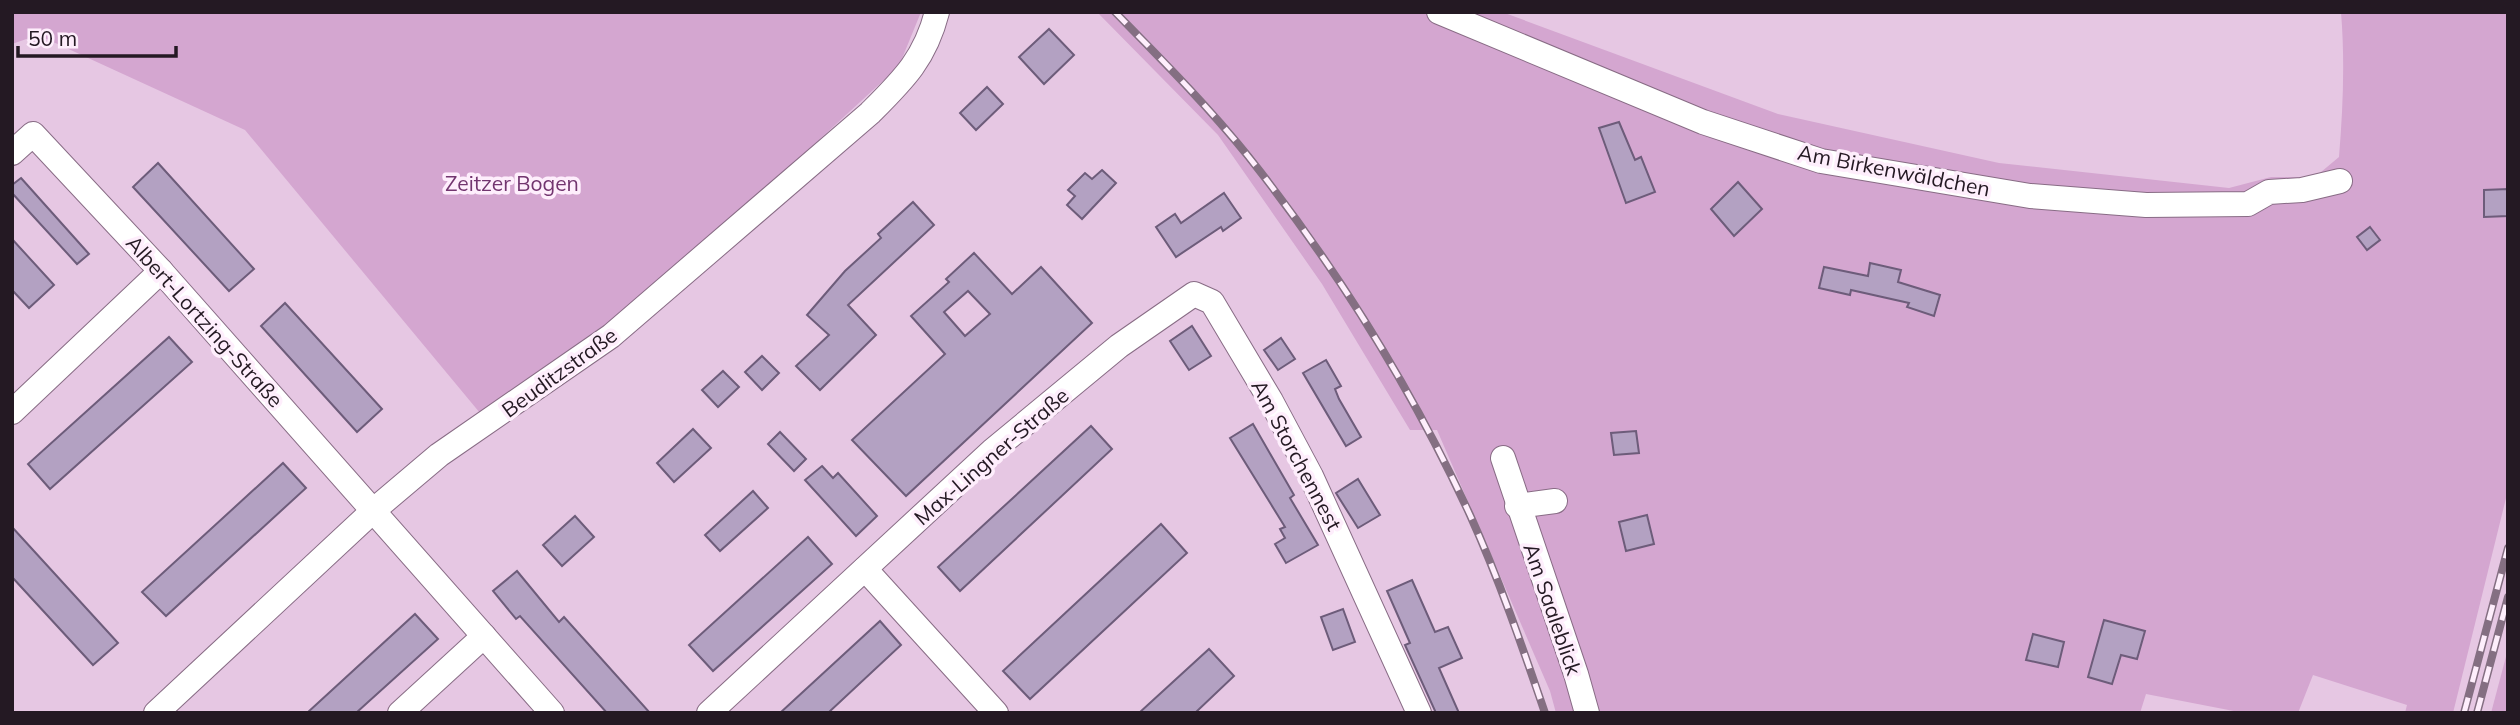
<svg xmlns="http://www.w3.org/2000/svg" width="2520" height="725" viewBox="0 0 2520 725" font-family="Mulish,sans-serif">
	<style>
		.green { fill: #d4a6d0 }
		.building { fill: #b3a1c2; stroke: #6d5c7a; stroke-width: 2; fill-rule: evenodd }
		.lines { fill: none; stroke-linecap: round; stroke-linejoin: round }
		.minor-casing { stroke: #886c85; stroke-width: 26 }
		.minor { stroke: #fff; stroke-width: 24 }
		.rail-casing { stroke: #846f82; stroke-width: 8 }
		.rail { stroke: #feeefc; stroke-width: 5; stroke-dasharray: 16; stroke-linecap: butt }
		.labels { text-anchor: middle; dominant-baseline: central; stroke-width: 7; stroke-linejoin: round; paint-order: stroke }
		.street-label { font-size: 21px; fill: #241923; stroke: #feeefc }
		.park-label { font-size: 21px; fill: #72356f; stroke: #feeefc }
	</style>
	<rect width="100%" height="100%" fill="#e6c7e3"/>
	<g class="green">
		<path d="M12,12H921L899,66L741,212L569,359L480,413L245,130L38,35L12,44Z"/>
		<path d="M1097,12H1502L1778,114L1999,163L2229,188L2271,177H2315L2339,157C2343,108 2345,61 2341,12H2508V490L2453,713H2405L2407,705L2313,675L2298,713H2244L2146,694L2140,713H1556L1550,691L1437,430H1410L1322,284L1218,135Z"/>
		<path d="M2508,649V713H2491Z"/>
	</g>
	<g class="building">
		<path d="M1049,29L1074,55L1044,84L1019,57Z"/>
		<path d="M987,87L1003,104L976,130L960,113Z"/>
		<path d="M1619,122L1635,160L1641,157L1655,192L1626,203L1599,128Z"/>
		<path d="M158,163L254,269L229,291L133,187Z"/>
		<path d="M1102,170L1116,183L1082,219L1067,205L1075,196L1068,190L1085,173L1092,179Z"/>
		<path d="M21,178L89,254L77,264L12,193V185Z"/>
		<path d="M1738,182L1762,209L1734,236L1711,209Z"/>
		<path d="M2508,189V216L2484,217V190Z"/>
		<path d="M1224,193L1241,218L1223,231L1221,227L1176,257L1156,227L1175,214L1181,223Z"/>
		<path d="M913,202L934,225L848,305L876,335L820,390L796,366L829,335L807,315L845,271L881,238L878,234Z"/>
		<path d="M2370,227L2380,240L2367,250L2357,237Z"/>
		<path d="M12,239L54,285L29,308L12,290Z"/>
		<path d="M974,253L1012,294L1041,267L1092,323L906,496L852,440L945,354L911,316L949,282L946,279ZM968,291L990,314L965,336L944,312Z"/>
		<path d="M1870,263L1901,270L1898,282L1940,295L1934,316L1907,307L1909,303L1851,290L1850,295L1819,288L1824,267L1868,276Z"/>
		<path d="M285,303L382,409L357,432L261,326Z"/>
		<path d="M1192,326L1211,356L1189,370L1170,341Z"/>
		<path d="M169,337L192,362L50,489L28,464Z"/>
		<path d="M1281,338L1295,359L1278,370L1264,350Z"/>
		<path d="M762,356L779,373L762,390L745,372Z"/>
		<path d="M1326,360L1341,386L1335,389L1339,399L1361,437L1346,446L1303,373Z"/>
		<path d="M723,371L739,387L718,407L702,390Z"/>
		<path d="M1253,424L1294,495L1290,498L1318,545L1286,563L1275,544L1285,538L1280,529L1285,527L1230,438Z"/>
		<path d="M1091,426L1112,449L960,591L938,567Z"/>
		<path d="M693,429L711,448L674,482L657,463Z"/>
		<path d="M1636,431L1639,453L1614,455L1611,433Z"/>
		<path d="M780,432L806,459L794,471L768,444Z"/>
		<path d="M283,463L306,488L166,616L142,592Z"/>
		<path d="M822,466L833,478L838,473L877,516L856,536L805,480Z"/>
		<path d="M1358,479L1380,515L1358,528L1336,493Z"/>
		<path d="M753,491L768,508L720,551L705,535Z"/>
		<path d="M1647,515L1654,544L1626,551L1619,522Z"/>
		<path d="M575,516L594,537L562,566L543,545Z"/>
		<path d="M1161,524L1187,553L1030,699L1003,671Z"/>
		<path d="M12,527L118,643L93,665L12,577Z"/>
		<path d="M808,537L832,564L713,671L689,645Z"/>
		<path d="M517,571L559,622L564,617L650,713H607L520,616L516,619L493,591Z"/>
		<path d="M1412,580L1435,632L1448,627L1462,658L1439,668L1459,713H1436L1405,645L1410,643L1387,591Z"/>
		<path d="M1343,609L1355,642L1333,650L1321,617Z"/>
		<path d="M415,614L438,639L367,703L356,713H307Z"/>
		<path d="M2104,620L2145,631L2137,659L2121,655L2112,684L2088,677Z"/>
		<path d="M880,621L901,645L828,713H780Z"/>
		<path d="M2033,634L2064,642L2058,667L2026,660Z"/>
		<path d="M1209,649L1234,676L1195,713H1139Z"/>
	</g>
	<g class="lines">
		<defs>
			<g id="minor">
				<path d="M1439,12L1703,122L1821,161L2030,196L2146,205L2248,204L2269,192L2302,190L2340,181"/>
				<path d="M12,153L33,134L161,271L552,713"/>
				<path d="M12,412L161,271"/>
				<path d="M1503,458L1576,674L1587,713"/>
				<path d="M1517,506L1555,501"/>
				<path d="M865,569L996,713"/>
				<path d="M156,713L374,510L439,455L611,336L870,113C903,80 925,59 937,12"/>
				<path d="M400,713L484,636"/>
				<path d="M709,713L992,451L1119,346L1194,294L1212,302L1271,401L1311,476L1419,713"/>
			</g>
		</defs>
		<use href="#minor" class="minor-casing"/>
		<use href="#minor" class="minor"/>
		<defs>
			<g id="rail">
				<path d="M1115,12C1161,59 1207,105 1248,156C1336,267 1411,387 1470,515C1499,579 1522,646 1545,713"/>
				<path d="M2464,713L2508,548"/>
				<path d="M2477,713L2508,597"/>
			</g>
		</defs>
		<use href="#rail" class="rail-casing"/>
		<use href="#rail" class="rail"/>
	</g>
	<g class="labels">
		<g class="street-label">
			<text transform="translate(1894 170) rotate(11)">Am Birkenwäldchen</text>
			<text transform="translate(205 321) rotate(48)">Albert-Lortzing-Straße</text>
			<text transform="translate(559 372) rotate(-36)">Beuditzstraße</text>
			<text transform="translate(1297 455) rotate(62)">Am Storchennest</text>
			<text transform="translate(991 456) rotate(-41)">Max-Lingner-Straße</text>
			<text transform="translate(1553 609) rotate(71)">Am Saaleblick</text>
		</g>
		<g class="park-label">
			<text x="512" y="183">Zeitzer Bogen</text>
		</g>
	</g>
	<rect width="2520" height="725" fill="none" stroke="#241923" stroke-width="28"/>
	<path d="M18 46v10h158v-10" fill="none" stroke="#241923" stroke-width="3.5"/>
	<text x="28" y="46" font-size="21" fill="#241923" stroke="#feeefc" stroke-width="5" paint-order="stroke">50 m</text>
</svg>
